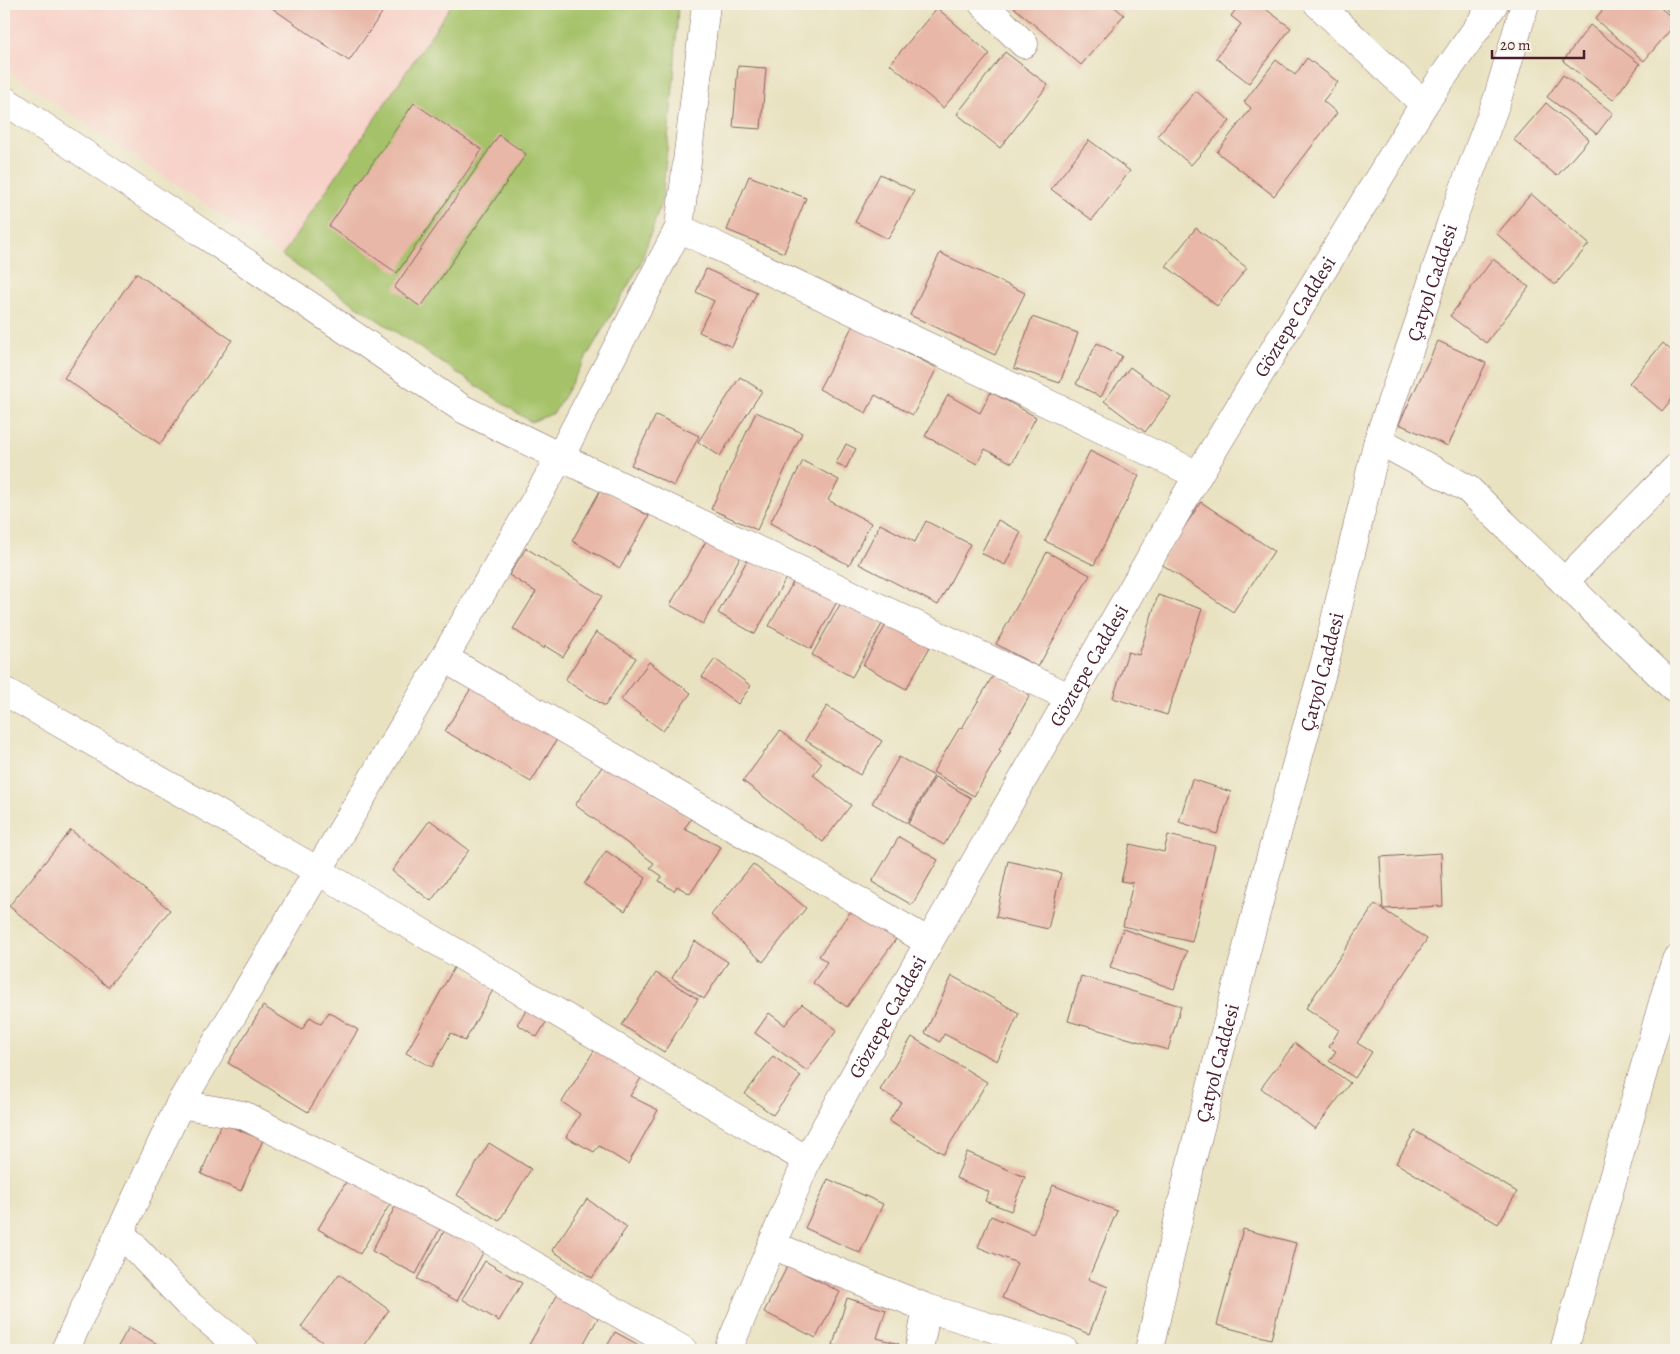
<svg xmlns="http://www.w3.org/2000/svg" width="1680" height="1354" viewBox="0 0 1680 1354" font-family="Alegreya,serif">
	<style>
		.built { fill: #f7d1c8 }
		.green { fill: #a5c269; stroke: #78704a }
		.building { fill: #e8b7a7 }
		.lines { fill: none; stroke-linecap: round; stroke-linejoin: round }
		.minor-casing { stroke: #826360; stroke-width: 29 }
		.tertiary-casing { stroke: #826360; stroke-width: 29 }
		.minor { stroke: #fff; stroke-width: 28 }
		.tertiary { stroke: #fff; stroke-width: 28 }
		.labels { text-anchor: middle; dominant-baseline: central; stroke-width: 5; stroke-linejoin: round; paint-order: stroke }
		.street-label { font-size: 20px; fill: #4a1f2b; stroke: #f7f3e8 }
	</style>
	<rect width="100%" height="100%" fill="#f7f3e8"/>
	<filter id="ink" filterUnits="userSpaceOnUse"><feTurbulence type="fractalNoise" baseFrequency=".02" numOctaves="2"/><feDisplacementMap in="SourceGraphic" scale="10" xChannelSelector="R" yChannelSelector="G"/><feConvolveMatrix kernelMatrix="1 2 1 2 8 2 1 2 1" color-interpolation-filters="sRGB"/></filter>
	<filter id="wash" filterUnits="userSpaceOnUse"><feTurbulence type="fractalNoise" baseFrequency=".0096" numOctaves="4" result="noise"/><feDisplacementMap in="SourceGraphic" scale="20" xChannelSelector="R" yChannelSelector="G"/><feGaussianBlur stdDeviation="1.12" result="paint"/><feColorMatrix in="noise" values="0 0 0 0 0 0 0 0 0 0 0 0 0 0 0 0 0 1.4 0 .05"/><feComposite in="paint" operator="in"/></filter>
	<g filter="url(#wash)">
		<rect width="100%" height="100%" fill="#e9e2c1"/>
		<path class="built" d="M4,4H452L282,256L4,68Z"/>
		<path class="green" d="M452,4H678L674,78L662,200L640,265L554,413L531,422L282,256Z"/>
		<g id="blocks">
			<g class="building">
				<path d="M266,4H388L349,61Z"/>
				<path d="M1010,4H1111L1124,15L1081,65Z"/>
				<path d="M1240,4H1259L1291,28L1249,83L1216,58L1241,24L1231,16Z"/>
				<path d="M1608,4H1656L1676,21V23L1644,61L1595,19Z"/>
				<path d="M1661,4H1676V19Z"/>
				<path d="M937,8L990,54L943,108L890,64Z"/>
				<path d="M1590,25L1640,64L1613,100L1563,61Z"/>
				<path d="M1005,52L1048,85L1000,148L957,114Z"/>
				<path d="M1307,58L1338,82L1323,101L1337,113L1274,196L1217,152L1251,108L1244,102L1276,60L1295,75Z"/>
				<path d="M738,66L766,68L761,129L733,127Z"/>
				<path d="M1563,75L1613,113L1597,134L1547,97Z"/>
				<path d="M1196,91L1230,121L1191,165L1157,136Z"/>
				<path d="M414,103L482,150L397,273L329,226Z"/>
				<path d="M1546,103L1589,139L1557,176L1514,140Z"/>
				<path d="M499,135L526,154L421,307L394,288Z"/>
				<path d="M1089,140L1130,171L1092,220L1051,189Z"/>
				<path d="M880,174L914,191L888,239L855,222Z"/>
				<path d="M749,176L806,198L784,253L727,230Z"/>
				<path d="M1531,194L1589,244L1555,285L1497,234Z"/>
				<path d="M1196,228L1247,268L1217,306L1166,266Z"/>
				<path d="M940,253L1025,293L995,355L910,315Z"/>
				<path d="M1493,259L1529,287L1486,343L1450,316Z"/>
				<path d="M706,269L757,292L732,347L699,332L714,301L696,292Z"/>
				<path d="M136,273L232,340L160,444L64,378Z"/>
				<path d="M1032,317L1078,333L1060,383L1014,368Z"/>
				<path d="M853,325L937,368L913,415L875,395L866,413L819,389Z"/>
				<path d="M1438,341L1486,363L1448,446L1399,424Z"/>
				<path d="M1097,343L1122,356L1101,397L1076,384Z"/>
				<path d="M1663,343L1676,355V394L1662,411L1629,383Z"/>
				<path d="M1130,367L1171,397L1145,432L1104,401Z"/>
				<path d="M740,377L762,391L720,456L698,442Z"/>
				<path d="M991,392L1036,417L1012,463L985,449L977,464L925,436L948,395L980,413Z"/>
				<path d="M756,412L802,433L757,530L711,509Z"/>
				<path d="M656,415L699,436L674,486L631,465Z"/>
				<path d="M846,444L856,449L846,468L836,463Z"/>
				<path d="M1090,451L1139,476L1094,565L1045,541Z"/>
				<path d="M803,461L839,480L828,500L871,523L849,565L770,523Z"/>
				<path d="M601,489L649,516L620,568L572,541Z"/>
				<path d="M1201,502L1274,551L1233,612L1160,563Z"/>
				<path d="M998,520L1021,532L1005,565L981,553Z"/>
				<path d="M926,521L970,544L938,605L859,564L880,524L915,542Z"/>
				<path d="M710,534L743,552L703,624L670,605Z"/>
				<path d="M526,548L602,596L563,657L545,646L544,649L513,629L536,592L509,575Z"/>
				<path d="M1047,552L1090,575L1038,667L996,644Z"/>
				<path d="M749,557L786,578L755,634L718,613Z"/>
				<path d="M797,575L839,598L811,649L769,626Z"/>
				<path d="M1158,595L1202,609L1167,715L1113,698L1128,652L1139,655Z"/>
				<path d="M842,601L882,624L852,677L812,655Z"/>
				<path d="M887,623L930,647L906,689L863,665Z"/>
				<path d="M596,632L636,658L605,706L565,680Z"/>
				<path d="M715,659L751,686L738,704L702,677Z"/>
				<path d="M649,662L691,693L663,731L621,700Z"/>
				<path d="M994,674L1030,695L999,750L1001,751L974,796L933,772L960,727L962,728Z"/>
				<path d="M476,680L562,731L531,782L445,731Z"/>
				<path d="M827,706L882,741L860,775L805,740Z"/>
				<path d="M780,731L822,763L813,775L851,805L823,842L743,781Z"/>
				<path d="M899,757L934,776L907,823L872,803Z"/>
				<path d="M607,760L691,819L684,829L721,847L690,894L677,886L674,891L659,881L662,876L650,868L654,863L575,805Z"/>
				<path d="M935,777L971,798L944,845L908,824Z"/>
				<path d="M1192,779L1231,792L1217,834L1179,822Z"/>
				<path d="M430,820L469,850L431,901L392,871Z"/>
				<path d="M71,830L170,910L108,987L9,906Z"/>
				<path d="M1168,835L1215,846L1192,942L1123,926L1133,883L1121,881L1130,844L1164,852Z"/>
				<path d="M899,837L938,860L912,905L872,882Z"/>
				<path d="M606,851L646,878L625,911L584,884Z"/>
				<path d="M1441,853L1443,906L1383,909L1380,857Z"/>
				<path d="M1008,861L1061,873L1048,929L996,917Z"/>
				<path d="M753,864L806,908L763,962L711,915Z"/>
				<path d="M1375,904L1427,939L1357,1043L1372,1052L1355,1078L1329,1061L1336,1051L1329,1047L1339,1030L1306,1008Z"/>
				<path d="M853,908L896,939L847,1007L813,983L827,962L819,956Z"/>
				<path d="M1123,929L1187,951L1174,989L1110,967Z"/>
				<path d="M695,941L728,962L704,999L672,978Z"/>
				<path d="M455,966L494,988L465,1041L451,1033L432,1067L406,1053Z"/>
				<path d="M656,973L698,999L664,1052L622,1025Z"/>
				<path d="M952,976L1019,1013L997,1061L944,1034L940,1042L925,1033Z"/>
				<path d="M1081,976L1181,1006L1168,1050L1068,1021Z"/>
				<path d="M802,1004L837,1030L807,1071L755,1033L769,1013L785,1025Z"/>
				<path d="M263,1006L302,1030L310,1017L321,1024L329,1012L358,1030L308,1112L228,1063Z"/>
				<path d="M529,1007L548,1019L537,1037L517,1024Z"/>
				<path d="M912,1037L987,1082L944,1154L889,1121L901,1102L880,1090Z"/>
				<path d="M600,1041L646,1070L630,1096L658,1110L628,1164L599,1146L594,1152L566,1137L580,1114L562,1102Z"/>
				<path d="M1295,1043L1350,1083L1315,1129L1261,1088Z"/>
				<path d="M773,1056L801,1076L773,1115L745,1094Z"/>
				<path d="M222,1123L263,1140L241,1191L201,1174Z"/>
				<path d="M1415,1131L1517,1192L1498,1224L1396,1163Z"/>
				<path d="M489,1143L531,1169L499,1221L457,1195Z"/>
				<path d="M967,1152L1025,1177L1011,1211L985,1201L989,1192L956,1178Z"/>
				<path d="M351,1174L393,1199L360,1254L318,1229Z"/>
				<path d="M828,1179L883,1204L860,1253L805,1228Z"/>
				<path d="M1053,1185L1117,1211L1088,1279L1108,1287L1089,1334L1002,1298L1017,1263L978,1247L991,1216L1033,1234Z"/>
				<path d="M587,1199L627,1227L592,1278L552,1250Z"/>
				<path d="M396,1205L440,1229L416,1274L372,1251Z"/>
				<path d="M1243,1229L1296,1243L1271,1339L1217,1325Z"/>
				<path d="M445,1230L484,1251L457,1301L417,1279Z"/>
				<path d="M485,1261L522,1283L499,1321L462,1299Z"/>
				<path d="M788,1265L840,1292L816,1338L764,1312Z"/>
				<path d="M339,1274L389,1310L360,1350H334L301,1327Z"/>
				<path d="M558,1294L598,1318L580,1350H526Z"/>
				<path d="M847,1298L886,1310L877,1338L899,1344L897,1350H851L833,1345Z"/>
				<path d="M129,1327L167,1350H116Z"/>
				<path d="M615,1332L648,1350H605Z"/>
			</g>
		</g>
	</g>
	<g filter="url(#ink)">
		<use href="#blocks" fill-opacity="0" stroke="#826360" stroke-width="1"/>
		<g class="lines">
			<defs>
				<g id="minor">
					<path d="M983,4L1024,44"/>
					<path d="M1318,4L1424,104"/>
					<path d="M4,100L125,181L463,409L560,457L1069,697"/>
					<path d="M679,228L1198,475"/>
					<path d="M1378,440L1468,489L1676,690"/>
					<path d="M1564,582L1676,468"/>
					<path d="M444,658L929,942"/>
					<path d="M4,691L318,871L807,1160"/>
					<path d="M180,1104L243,1115L467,1227L683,1350"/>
					<path d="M120,1232L187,1303L245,1350"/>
					<path d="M772,1245L927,1308"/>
					<path d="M65,1350L180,1104L444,658L560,457L679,228L706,4"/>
					<path d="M919,1350L927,1308L1064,1350"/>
					<path d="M1564,1350L1667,988L1676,960"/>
				</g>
				<g id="tertiary">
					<path id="s1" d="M728,1350L807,1160L929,942L1198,475L1424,104L1494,4"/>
					<path id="s2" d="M1149,1350L1191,1163L1273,848L1325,662L1378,440L1419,322L1451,223L1497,100L1525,4"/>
				</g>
			</defs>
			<use href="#minor" class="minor-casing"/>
			<use href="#tertiary" class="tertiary-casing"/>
			<use href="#minor" class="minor"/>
			<use href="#tertiary" class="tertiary"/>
		</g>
	</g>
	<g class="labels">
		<g class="street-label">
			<text stroke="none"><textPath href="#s2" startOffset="1105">Çatyol Caddesi</textPath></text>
			<text stroke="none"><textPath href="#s1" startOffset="1180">Göztepe Caddesi</textPath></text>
			<text stroke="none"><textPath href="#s1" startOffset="775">Göztepe Caddesi</textPath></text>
			<text stroke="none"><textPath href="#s2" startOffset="700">Çatyol Caddesi</textPath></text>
			<text stroke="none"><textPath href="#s1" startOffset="370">Göztepe Caddesi</textPath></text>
			<text stroke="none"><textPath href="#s2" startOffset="295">Çatyol Caddesi</textPath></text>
		</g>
	</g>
	<rect width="1680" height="1354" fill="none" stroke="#f7f3e8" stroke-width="20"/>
	<path d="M1492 50v8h92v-8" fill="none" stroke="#4a1f2b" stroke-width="2.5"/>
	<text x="1500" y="50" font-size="15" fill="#4a1f2b" stroke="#f7f3e8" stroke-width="4" paint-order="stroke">20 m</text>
</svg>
